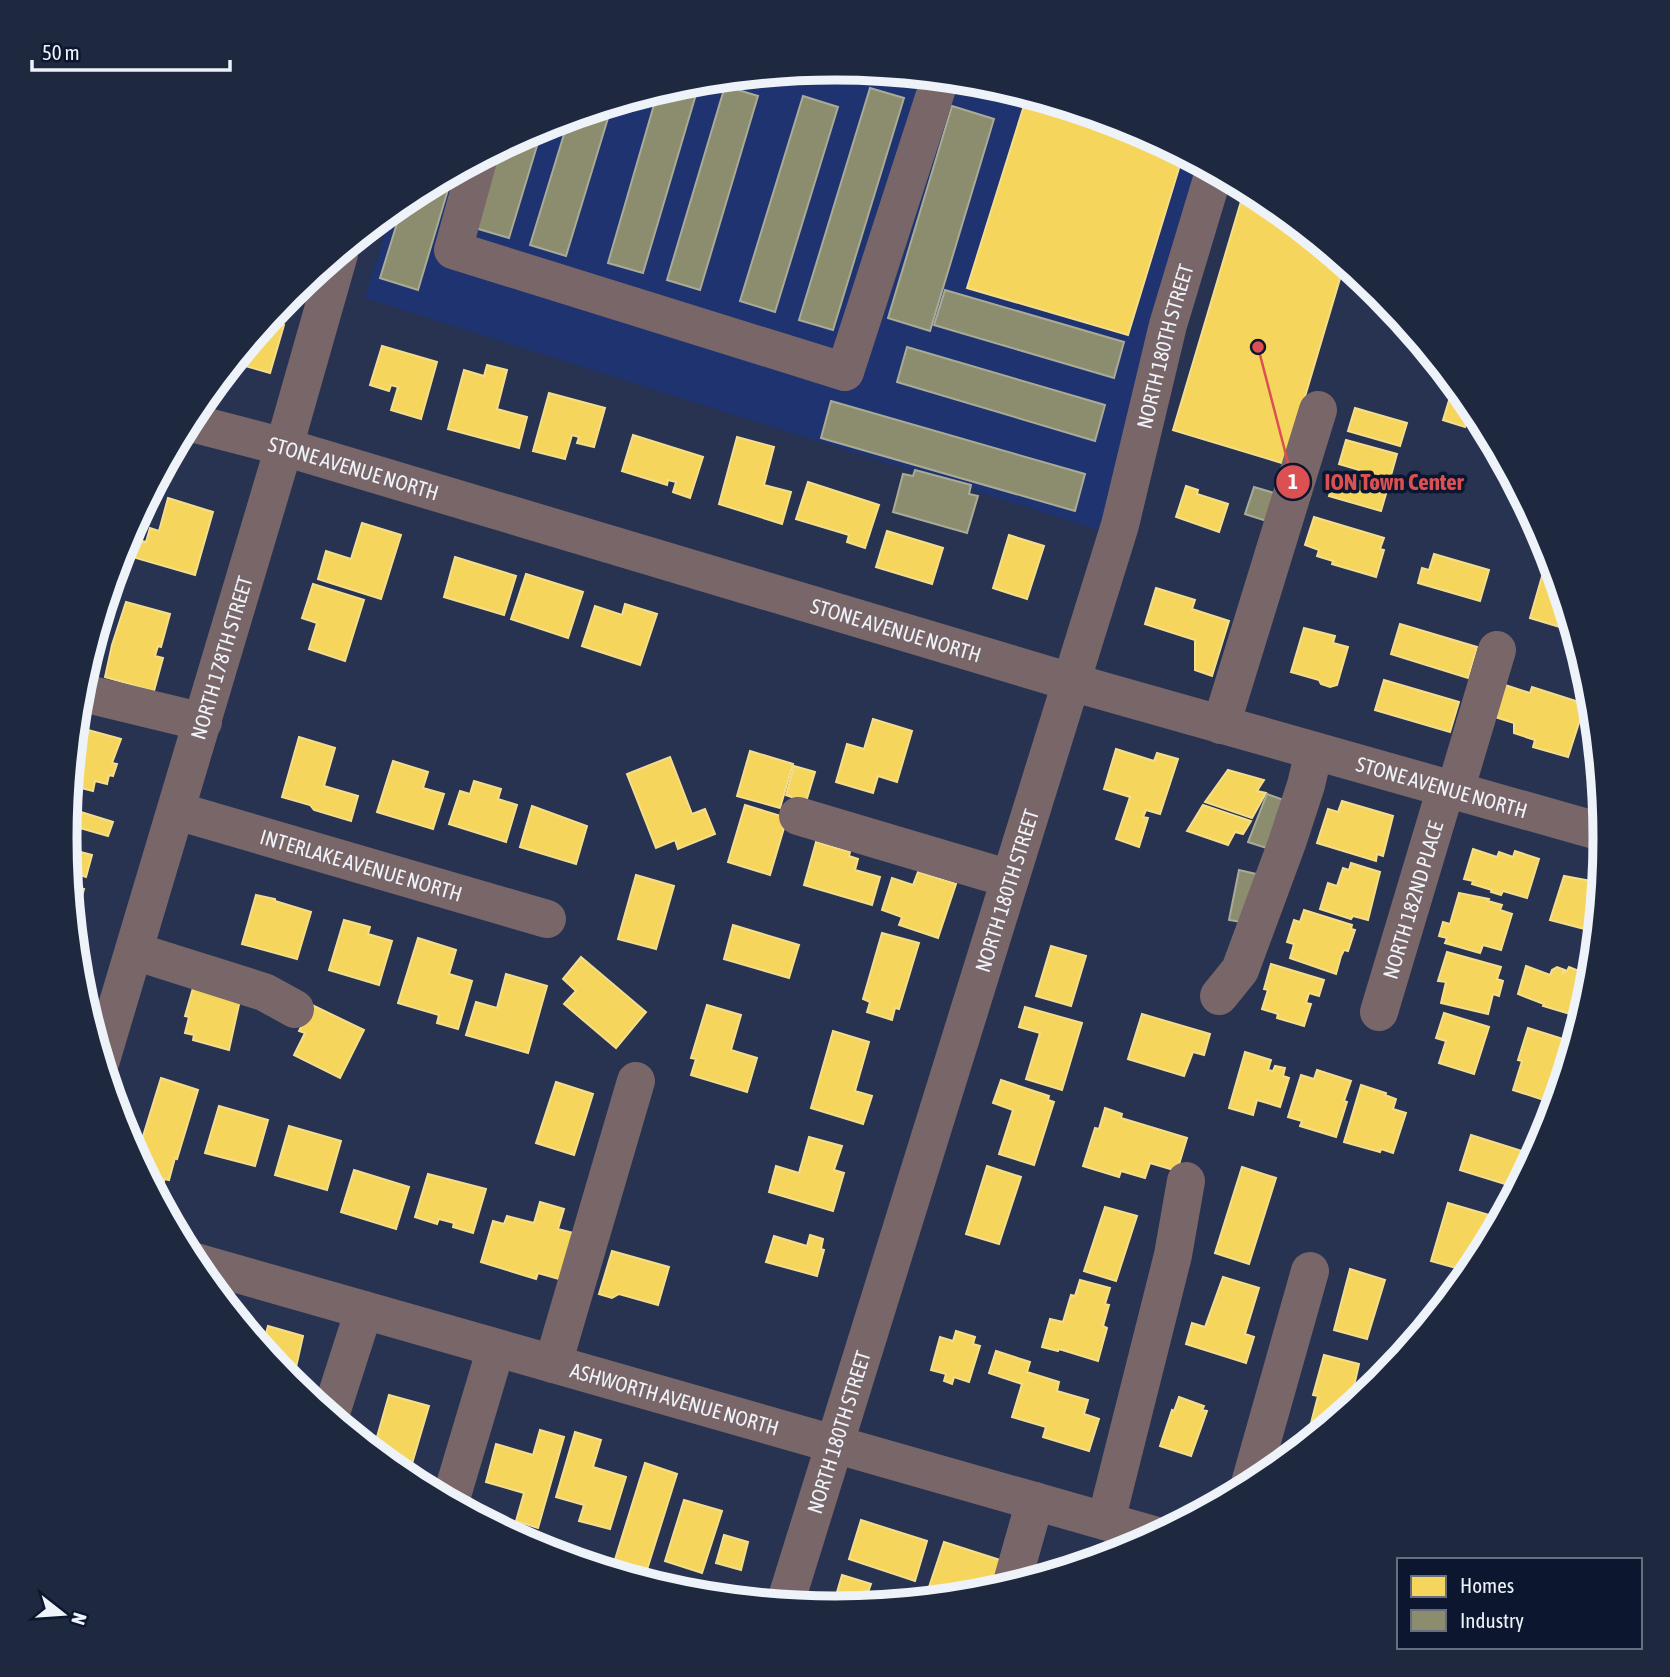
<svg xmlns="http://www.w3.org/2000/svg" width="1670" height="1677" viewBox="0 0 1670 1677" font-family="'Asap Condensed',sans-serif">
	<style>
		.built { fill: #1e336f }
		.homes { fill: #f6d55c; stroke: #f4de8b; stroke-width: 2 }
		.industry { fill: #8c8c6e; stroke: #a9ab98; stroke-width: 2 }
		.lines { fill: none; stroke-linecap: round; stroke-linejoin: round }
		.minor { stroke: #786669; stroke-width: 38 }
		.labels { text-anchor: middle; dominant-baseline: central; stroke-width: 7; stroke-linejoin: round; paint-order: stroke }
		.street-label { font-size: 21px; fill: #eef2f9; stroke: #0c162f }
		.rim { fill: none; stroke: #eef2f9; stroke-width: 9 }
		.leader { fill: none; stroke: #db5052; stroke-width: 2.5 }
		.callout-dot { fill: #db5052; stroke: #0c162f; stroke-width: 2.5 }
		.mark-label { font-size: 21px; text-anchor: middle; font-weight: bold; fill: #fff }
		.callout-label { font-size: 23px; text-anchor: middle; font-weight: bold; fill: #db5052; stroke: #0c162f; stroke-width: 7; stroke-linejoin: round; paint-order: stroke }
	</style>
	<rect width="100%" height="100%" fill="#283352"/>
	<path class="built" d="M835,68L986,83L1130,127L1213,171L1102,531L365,298L392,210L407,198L541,127L685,83Z"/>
	<g class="homes">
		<path d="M1027,96L1130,127L1183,155L1128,335L967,288Z"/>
		<path d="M1245,188L1263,198L1344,265L1285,464L1173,430Z"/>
		<path d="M269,320L284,325L270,373L238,364L237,367L231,366Z"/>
		<path d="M382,346L437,362L421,419L391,410L398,387L391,385L389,391L370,385Z"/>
		<path d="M487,365L507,370L497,409L527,417L519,448L448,429L464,370L484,376Z"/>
		<path d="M1454,384L1476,411L1485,429L1466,423L1465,427L1443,420Z"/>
		<path d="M549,393L605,408L594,447L577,443L579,437L572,435L565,459L533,451Z"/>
		<path d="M1355,408L1407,423L1400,446L1348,431Z"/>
		<path d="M633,435L703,457L690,498L673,492L676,482L668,480L667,485L622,471Z"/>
		<path d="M737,437L774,447L764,485L791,492L782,524L719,504Z"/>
		<path d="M1346,440L1397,454L1390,479L1339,464Z"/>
		<path d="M1336,472L1388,487L1381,511L1329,496Z"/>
		<path d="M808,482L879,505L865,548L847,542L849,535L796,519Z"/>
		<path d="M1186,486L1198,490L1197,494L1228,504L1219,532L1176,517Z"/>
		<path d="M168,498L213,512L195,575L133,557L138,540L146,542L150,528L159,531Z"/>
		<path d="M1314,517L1384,538L1380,549L1384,550L1376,577L1332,564L1333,561L1317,556L1319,550L1305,545Z"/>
		<path d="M362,523L401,535L381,599L318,579L326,551L351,559Z"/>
		<path d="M887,531L943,548L932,584L876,567Z"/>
		<path d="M1009,535L1044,546L1027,599L993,588Z"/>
		<path d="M1549,552L1573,631L1530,618Z"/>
		<path d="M1434,554L1489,570L1480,601L1418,583L1422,568L1429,570Z"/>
		<path d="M455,557L516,576L504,615L444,597Z"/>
		<path d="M526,574L583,592L568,638L511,619Z"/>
		<path d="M313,584L364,600L345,661L309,649L317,623L302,618Z"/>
		<path d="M1156,588L1195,600L1192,609L1229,621L1212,676L1195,670V640L1145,624Z"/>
		<path d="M126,602L170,614L161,647L158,646L155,656L163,658L154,691L105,677L112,645Z"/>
		<path d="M625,604L657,614L640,665L582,646L595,606L622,615Z"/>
		<path d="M1400,624L1477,647L1468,678L1391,654Z"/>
		<path d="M1304,628L1335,636L1333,643L1348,647L1337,685L1330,687L1321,684L1319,680L1291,672Z"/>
		<path d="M1384,680L1459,702L1450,732L1375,710Z"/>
		<path d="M1502,684L1530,693L1532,687L1585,704L1568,757L1533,747L1535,740L1514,733V723L1492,716Z"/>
		<path d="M873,719L912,731L897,782L878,776L873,793L836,782L847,744L864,749Z"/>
		<path d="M88,730L121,739L112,763L117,764L113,776L109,775L107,784L95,781L93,791L73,786Z"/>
		<path d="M299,737L335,748L324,786L358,796L351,821L314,810L310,805L282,797Z"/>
		<path d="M1116,749L1154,761L1157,753L1178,759L1160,814L1146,810L1143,817L1148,818L1139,847L1116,839L1130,797L1104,789Z"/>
		<path d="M750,751L793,764L780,808L737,796Z"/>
		<path d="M670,757L692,814L705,809L715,834L678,849L675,840L656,848L627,774Z"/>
		<path d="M393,761L428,772L423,788L444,794L433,829L377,812Z"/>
		<path d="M794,766L815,772L806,802L786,795Z"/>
		<path d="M1228,770L1264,780L1257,791L1266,793L1252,818L1205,802Z"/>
		<path d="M70,781L74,782L73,786L82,788L78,805L68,802Z"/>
		<path d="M474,781L501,789L498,799L517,805L506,842L449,824L460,791L470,794Z"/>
		<path d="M1342,801L1393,816L1383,856L1377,854L1376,861L1317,843L1328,809L1338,812Z"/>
		<path d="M745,805L787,818L770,875L728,862Z"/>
		<path d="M1203,805L1251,821L1243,834L1235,832L1228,845L1187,831Z"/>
		<path d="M532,806L587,826L576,864L520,847Z"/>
		<path d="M68,808L113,822L108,836L80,828L73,850L92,855L86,877L68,871L65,838Z"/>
		<path d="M816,842L850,852L849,856L858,859L855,870L880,877L872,905L804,885Z"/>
		<path d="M1473,849L1497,857L1499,852L1513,857L1515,851L1539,859L1527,898L1503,891L1501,895L1491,892L1492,890L1472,884L1473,881L1464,879Z"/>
		<path d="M1351,863L1380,872L1368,920L1353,916L1351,919L1320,909L1328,883L1337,886L1343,868L1349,870Z"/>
		<path d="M1596,863L1603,865L1596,932L1550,920L1564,876L1591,881Z"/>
		<path d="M918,872L956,884L938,938L899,925L902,917L882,910L892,878L913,885Z"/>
		<path d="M636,875L674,886L656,949L618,939Z"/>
		<path d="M69,885L84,889L75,923L73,922Z"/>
		<path d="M1459,893L1489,899L1488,901L1502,905L1500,910L1512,914L1501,950L1483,945L1480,953L1445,943L1447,938L1439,936L1443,922L1450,924Z"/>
		<path d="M256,895L275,899V901L311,912L297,959L242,944Z"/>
		<path d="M1304,910L1352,925L1351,929L1355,930L1348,951L1344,950L1341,956L1336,974L1290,958L1294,944L1287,942L1294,920L1300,922Z"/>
		<path d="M344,920L370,927L368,934L392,941L379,985L329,970Z"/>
		<path d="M733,925L799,945L789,978L724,959Z"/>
		<path d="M882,933L919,943L899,1009L895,1008L892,1020L867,1012L870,1002L863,999Z"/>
		<path d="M418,938L456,950L449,974L472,981L458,1029L437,1023L439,1015L398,1003Z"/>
		<path d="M1051,946L1086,956L1071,1006L1036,996Z"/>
		<path d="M1447,952L1501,967L1497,979L1503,981L1499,996L1493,994L1488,1014L1441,1003L1446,982L1438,981Z"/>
		<path d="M581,957L646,1012L616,1048L564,1004L576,991L563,979Z"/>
		<path d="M1271,964L1324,980L1319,996L1309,993L1306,1003L1311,1004L1304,1026L1277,1018L1278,1014L1262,1009L1268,990L1264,989Z"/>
		<path d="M1526,966L1550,975L1552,970L1557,967L1565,970L1563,973L1567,971L1569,967L1592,976L1580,1017L1543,1006L1544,1004L1518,994Z"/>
		<path d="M506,974L547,986L528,1053L466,1035L476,1002L497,1008Z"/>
		<path d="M193,988L240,1000L229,1050L193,1040L194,1035L185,1033L189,1017L185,1016Z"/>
		<path d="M312,1005L364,1030L340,1078L294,1055L305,1033L299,1031Z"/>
		<path d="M707,1005L741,1015L731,1050L757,1058L747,1092L691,1075L696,1059L691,1058Z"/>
		<path d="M1025,1007L1082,1023L1062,1090L1026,1079L1040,1033L1019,1027Z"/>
		<path d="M1444,1013L1489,1027L1474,1074L1439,1063L1446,1041L1436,1038Z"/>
		<path d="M1142,1014L1210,1034L1204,1055L1193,1052L1184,1076L1128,1059Z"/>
		<path d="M1528,1028L1569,1041L1566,1050L1571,1052L1566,1070L1554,1069L1551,1078H1553L1544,1100L1513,1090L1522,1061L1518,1060Z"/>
		<path d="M833,1031L869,1042L855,1091L872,1096L863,1124L811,1108Z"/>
		<path d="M1245,1052L1271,1060L1268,1070L1273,1071L1275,1066L1285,1068L1283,1076L1289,1078L1280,1107L1257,1100L1253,1115L1229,1108Z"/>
		<path d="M1317,1070L1351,1081L1344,1101L1347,1102L1336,1137L1300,1126L1302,1121L1288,1117L1301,1075L1314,1079Z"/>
		<path d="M161,1078L198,1090L177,1159L175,1158L169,1180L164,1179V1182L146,1176L135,1154L137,1146H140Z"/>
		<path d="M1001,1080L1049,1096L1048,1100L1054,1102L1034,1165L999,1154L1013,1110L993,1103Z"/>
		<path d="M556,1082L593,1094L574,1155L536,1143Z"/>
		<path d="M1361,1085L1386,1093L1385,1095L1396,1099L1393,1109L1406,1113L1393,1153L1381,1149L1380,1152L1344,1142Z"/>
		<path d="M219,1106L268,1120L255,1166L205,1153Z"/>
		<path d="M1105,1108L1122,1114L1121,1118L1187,1138L1177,1171L1150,1163L1145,1178L1121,1171L1119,1177L1083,1166L1095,1128L1099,1129Z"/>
		<path d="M289,1126L341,1141L327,1190L275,1175Z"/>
		<path d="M1471,1135L1535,1155L1518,1188L1460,1170Z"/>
		<path d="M809,1137L842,1146L834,1170L844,1173L833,1211L769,1192L776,1166L799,1173Z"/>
		<path d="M987,1166L1021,1177L999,1244L966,1234Z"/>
		<path d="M1242,1167L1276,1178L1249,1264L1215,1253Z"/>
		<path d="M354,1170L409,1187L396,1229L341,1212Z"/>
		<path d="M428,1174L486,1189L473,1233L453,1227L454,1223L439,1219L437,1224L415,1217Z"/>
		<path d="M540,1202L564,1209L558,1229L573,1233L559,1279L538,1273L536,1279L481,1262L493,1221L504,1224L507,1216L534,1223Z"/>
		<path d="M1448,1203L1499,1218L1486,1247L1475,1243L1467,1271L1431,1261Z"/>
		<path d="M1105,1207L1137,1216L1116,1281L1084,1271Z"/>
		<path d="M810,1235L823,1239L821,1249L824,1250L817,1276L766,1262L774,1236L807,1246Z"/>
		<path d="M612,1251L669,1267L658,1305L619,1294L612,1298L599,1294Z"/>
		<path d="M1350,1269L1385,1280L1367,1339L1334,1330Z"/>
		<path d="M1223,1277L1259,1288L1245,1334L1254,1337L1246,1363L1186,1344L1192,1323L1205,1327Z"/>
		<path d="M1080,1280L1110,1288L1105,1304L1109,1305L1103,1326L1107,1328L1098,1361L1059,1349L1058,1351L1042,1347L1050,1319L1063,1322L1071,1295L1075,1296Z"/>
		<path d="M268,1326L303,1336L292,1385L262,1348Z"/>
		<path d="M956,1331L975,1337L973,1344L980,1346L969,1382L954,1377L952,1384L944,1381L946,1374L931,1370L940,1337L953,1341Z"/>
		<path d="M996,1351L1030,1362L1027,1372L1059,1382L1057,1391L1088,1400L1084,1414L1099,1419L1089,1451L1043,1437L1046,1427L1012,1417L1022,1384L989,1373Z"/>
		<path d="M1324,1355L1359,1364L1349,1408L1326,1427L1311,1423L1318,1396L1313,1395Z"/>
		<path d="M389,1395L429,1406L411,1467L383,1459L373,1451Z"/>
		<path d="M1179,1397L1204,1406L1202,1410L1207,1411L1191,1456L1160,1446L1172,1410L1174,1411Z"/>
		<path d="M540,1430L564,1437L538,1528L516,1521L524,1493L486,1482L496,1444L533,1455Z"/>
		<path d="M575,1432L601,1440L593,1467L626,1477L610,1529L579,1521L584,1505L556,1497Z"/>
		<path d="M645,1463L677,1474L645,1576L613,1566Z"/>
		<path d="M684,1500L722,1511L702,1573L665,1561Z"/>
		<path d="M861,1520L927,1541L915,1581L849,1559Z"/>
		<path d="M724,1535L748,1542L741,1570L716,1563Z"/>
		<path d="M944,1542L1003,1561L993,1592L959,1597L929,1587Z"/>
		<path d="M842,1575L871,1584L863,1606L835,1599Z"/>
	</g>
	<g class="industry">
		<path d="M678,85L697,91L643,273L608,263L658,91Z"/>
		<path d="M725,86L758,96L700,290L667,280Z"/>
		<path d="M870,88L904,98L833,330L799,320Z"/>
		<path d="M803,96L838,107L775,312L740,301Z"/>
		<path d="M612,105L566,256L530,245L569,118Z"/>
		<path d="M952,106L994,119L930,331L888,318Z"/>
		<path d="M543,126L509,238L475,228L499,149Z"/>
		<path d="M453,173L418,290L380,278L404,201Z"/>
		<path d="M945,290L1124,342L1114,378L934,325Z"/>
		<path d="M907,347L1105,405L1095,441L897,382Z"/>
		<path d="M831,401L1085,474L1075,511L821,438Z"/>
		<path d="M915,470L971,485L969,494L978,496L967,533L893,512L903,474L913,476Z"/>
		<path d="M1254,487L1281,495L1273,523L1245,514Z"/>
		<path d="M1267,794L1292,803L1273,850L1248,842Z"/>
		<path d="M1239,870L1265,876L1254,924L1229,920Z"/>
	</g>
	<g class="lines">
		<g class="minor">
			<path d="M478,160L453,250L845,372L940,79"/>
			<path id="s1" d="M188,422L284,447L1071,682L1605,833"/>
			<path d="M79,692L203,722"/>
			<path d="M1221,725L1318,410"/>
			<path d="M1455,791L1497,650"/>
			<path id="s2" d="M177,811L547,919"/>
			<path d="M798,816L1010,879"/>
			<path d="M134,951L264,992L295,1009"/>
			<path d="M1219,996L1240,970L1287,843L1306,785L1314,751"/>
			<path id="s3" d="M1379,1012L1446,788"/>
			<path id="s4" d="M101,1060L284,447L339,254"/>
			<path id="s5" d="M192,1261L1157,1536"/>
			<path d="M553,1364L636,1081"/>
			<path d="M330,1416L364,1310"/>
			<path d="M1249,1487L1310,1271"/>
			<path d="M450,1502L496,1348"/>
			<path d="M1106,1521L1173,1255L1186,1181"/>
			<path d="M1011,1586L1035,1501"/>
			<path id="s6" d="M785,1604L1120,525L1168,325L1214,172"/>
		</g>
	</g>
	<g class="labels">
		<g class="street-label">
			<text stroke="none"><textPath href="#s6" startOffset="1314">NORTH 180TH STREET</textPath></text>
			<text stroke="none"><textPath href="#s1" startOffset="172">STONE AVENUE NORTH</textPath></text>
			<text stroke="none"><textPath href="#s1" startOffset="738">STONE AVENUE NORTH</textPath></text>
			<text stroke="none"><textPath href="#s4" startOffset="420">NORTH 178TH STREET</textPath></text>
			<text stroke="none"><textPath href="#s1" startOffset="1306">STONE AVENUE NORTH</textPath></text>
			<text stroke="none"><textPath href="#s2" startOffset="192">INTERLAKE AVENUE NORTH</textPath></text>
			<text stroke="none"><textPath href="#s6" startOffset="747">NORTH 180TH STREET</textPath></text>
			<text stroke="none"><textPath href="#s3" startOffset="117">NORTH 182ND PLACE</textPath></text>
			<text stroke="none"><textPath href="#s5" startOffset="502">ASHWORTH AVENUE NORTH</textPath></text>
			<text stroke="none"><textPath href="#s6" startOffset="180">NORTH 180TH STREET</textPath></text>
		</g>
	</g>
	<path d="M0 0H1670V1677H0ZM77 838a758 758 0 1 1 1516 0a758 758 0 1 1-1516 0Z" fill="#1e283f" fill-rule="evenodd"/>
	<path class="rim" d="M77 838a758 758 0 1 1 1516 0a758 758 0 1 1-1516 0Z"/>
	<path class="leader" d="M1258 347L1293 482"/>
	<g class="callout-dot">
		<circle cx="1258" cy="347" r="7"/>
		<circle cx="1293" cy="482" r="18"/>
	</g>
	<g class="mark-label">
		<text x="1293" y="489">1</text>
	</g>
	<g class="callout-label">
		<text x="1394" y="490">ION Town Center</text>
	</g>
	<rect x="1397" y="1558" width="245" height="91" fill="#0c162f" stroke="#666e80" stroke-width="2"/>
	<rect x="1411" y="1576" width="35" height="21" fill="#f6d55c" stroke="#666e80" stroke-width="2"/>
	<text x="1460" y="1593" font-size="21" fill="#eef2f9">Homes</text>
	<rect x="1411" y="1610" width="35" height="21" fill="#8c8c6e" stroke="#666e80" stroke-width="2"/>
	<text x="1460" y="1628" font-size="21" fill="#eef2f9">Industry</text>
	<g transform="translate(63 1614) rotate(107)" stroke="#0c162f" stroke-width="5" paint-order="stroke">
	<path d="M0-5L12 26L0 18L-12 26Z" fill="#eef2f9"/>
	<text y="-10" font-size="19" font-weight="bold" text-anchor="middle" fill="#eef2f9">N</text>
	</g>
	<path d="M32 60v10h198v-10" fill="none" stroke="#eef2f9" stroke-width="3.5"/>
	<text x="42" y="60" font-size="21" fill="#eef2f9" stroke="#0c162f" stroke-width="5" paint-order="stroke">50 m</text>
</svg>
